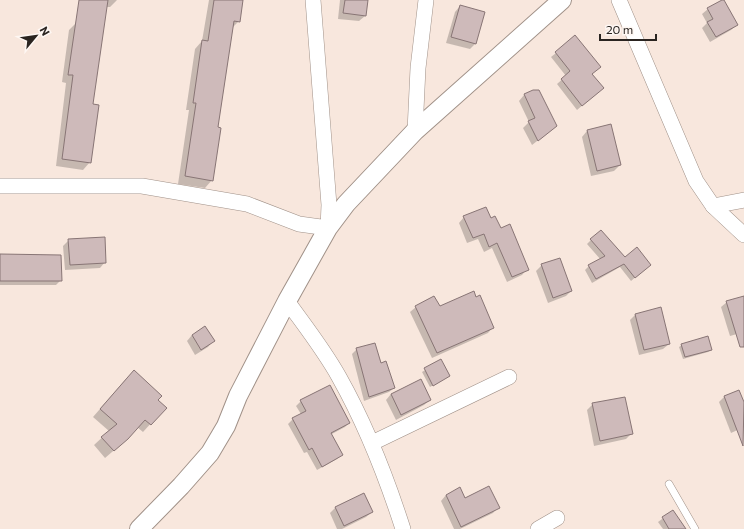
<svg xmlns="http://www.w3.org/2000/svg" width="744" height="529" viewBox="0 0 744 529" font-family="Commissioner,sans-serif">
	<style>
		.shadow { fill: #0003 }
		.building { fill: #cebaba; stroke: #887575 }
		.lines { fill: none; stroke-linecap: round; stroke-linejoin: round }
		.service-casing { stroke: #a09188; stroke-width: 8 }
		.minor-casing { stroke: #a09188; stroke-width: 16 }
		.tertiary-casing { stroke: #a09188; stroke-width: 20 }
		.service { stroke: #fff; stroke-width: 7 }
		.minor { stroke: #fff; stroke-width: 15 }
		.tertiary { stroke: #fff; stroke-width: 18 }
	</style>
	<rect width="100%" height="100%" fill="#f8e7dd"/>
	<g class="shadow">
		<path d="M83,0H117L110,7H106L92,105L90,162L83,170L56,166L66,83L62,82L69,30L76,23Z"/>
		<path d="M209,0H242L239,21L231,29L217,128L212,180L205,188L178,184L189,110H186L195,49L202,41Z"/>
		<path d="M340,0H367L365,16L359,21L338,19Z"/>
		<path d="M460,6L476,43L470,49L446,43L455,12Z"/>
		<path d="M708,9L737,25L731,30L710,42L702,28L707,23L702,14Z"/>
		<path d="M556,53L599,67L592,74L603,88L577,110L557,84L566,76L551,57Z"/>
		<path d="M533,91L550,131L532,145L523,128L529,122L519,101L524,95Z"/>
		<path d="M610,125L620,165L614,171L591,176L582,137L587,131Z"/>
		<path d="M464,217L500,229L527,269L522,275L507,282L492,248L484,252L478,239L467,243L459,223Z"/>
		<path d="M69,240L105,262L100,268L65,270L63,246Z"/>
		<path d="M591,240L625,258L646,268L631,281L620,267L592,283L585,270L589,266L601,260L587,244Z"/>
		<path d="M0,256L61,280L56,285H0Z"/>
		<path d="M542,265L571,291L566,296L548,303L536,271Z"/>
		<path d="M744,297V332L730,336L721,307L727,302Z"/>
		<path d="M416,307H440L493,327L488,333L432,358L410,312Z"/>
		<path d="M636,314L669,344L663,349L639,355L630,320Z"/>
		<path d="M192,335L213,341L208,347L195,355L187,341Z"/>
		<path d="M682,345L711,350L708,352L683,359L679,347Z"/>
		<path d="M357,349L380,364L394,388L389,392L364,401L352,354Z"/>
		<path d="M440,361L449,376L430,387L422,372Z"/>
		<path d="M126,379L165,408L143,432L137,427L119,446L105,458L94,445L109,431L93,417Z"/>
		<path d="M738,391L744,405V427L731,433L719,402L724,397Z"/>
		<path d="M391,394L430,400L424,405L396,420L386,400Z"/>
		<path d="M301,401L349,423L345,427L330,435L341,455L337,459L317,470L307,452L304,453L288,424L293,419L301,414L296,406Z"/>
		<path d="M593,404L631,434L626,439L594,446L587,410Z"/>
		<path d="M460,489L465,499L498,507L493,513L460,529H454L441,501L446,495Z"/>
		<path d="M363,494L372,512L366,517L342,529H337L330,513L335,508Z"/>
		<path d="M673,511L685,529H663L658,522Z"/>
	</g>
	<g class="building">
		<path d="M79,0H108L93,104L99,105L91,163L62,159L73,75H68Z"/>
		<path d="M214,0H243L240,22L234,21L218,127L221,128L213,181L185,176L196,103H193L202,40L208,41Z"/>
		<path d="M345,0H368L366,16L343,13Z"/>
		<path d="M722,0H724L738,25L716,37L707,22L713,19L707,8Z"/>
		<path d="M460,5L485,12L476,44L451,37Z"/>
		<path d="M575,35L601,67L592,74L604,88L582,106L561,79L570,71L555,52Z"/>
		<path d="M533,90H539L557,126L538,141L528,121L535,118L524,94Z"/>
		<path d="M611,124L621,165L597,171L587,130Z"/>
		<path d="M486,207L491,218L495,216L501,228L510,224L529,270L512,277L497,243L489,247L484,234L473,238L463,216Z"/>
		<path d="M601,230L625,257L637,247L651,265L635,278L624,264L596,279L588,265L605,256L590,239Z"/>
		<path d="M105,237L106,263L70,265L68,239Z"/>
		<path d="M0,254L61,255L62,281H0Z"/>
		<path d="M560,258L572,291L553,298L541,264Z"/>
		<path d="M474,291L476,297L480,295L494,328L437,353L415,306L434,296L440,306Z"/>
		<path d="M744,296V347H740L726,301Z"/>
		<path d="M661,307L670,344L644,350L635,314Z"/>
		<path d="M205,326L215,341L201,350L192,335Z"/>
		<path d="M708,336L712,350L685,357L681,344Z"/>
		<path d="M375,343L381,363L386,361L395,388L369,397L356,348Z"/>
		<path d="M441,359L450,376L433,386L424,368Z"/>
		<path d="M134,370L162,396L158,400L167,408L151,425L145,420L128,439L114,451L101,437L117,424L100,409Z"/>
		<path d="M421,379L431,400L401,415L391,394Z"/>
		<path d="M330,385L350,423L331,433L343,455L322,467L312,448L309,450L292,418L306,411L300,400Z"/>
		<path d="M739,390L744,402L743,446L724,396Z"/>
		<path d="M625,397L633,434L600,441L592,403Z"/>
		<path d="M489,486L500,508L461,527L446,495L460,487L465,498Z"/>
		<path d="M364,493L373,512L344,526L335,507Z"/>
		<path d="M673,510L686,529H669L662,517Z"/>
	</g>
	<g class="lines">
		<defs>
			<path id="service" d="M669,484L695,529"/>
			<g id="minor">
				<path d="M619,0L696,181L713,206L744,235"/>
				<path d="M415,131L418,68L426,0"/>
				<path d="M0,186H142L247,204L299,224L328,228L329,205L313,0"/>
				<path d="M713,206L744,200"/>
				<path d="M287,301C305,326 324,350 339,377C366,425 386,476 403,529"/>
				<path d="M372,443L509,377"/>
				<path d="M538,529L557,518"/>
			</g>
			<path id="tertiary" d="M139,529L181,486L210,453L226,426L238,396L287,301L328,228L346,204L415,131L562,0"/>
		</defs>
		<use href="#service" class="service-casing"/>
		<use href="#minor" class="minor-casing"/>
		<use href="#tertiary" class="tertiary-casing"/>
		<use href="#service" class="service"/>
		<use href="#minor" class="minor"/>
		<use href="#tertiary" class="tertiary"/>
	</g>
	<g transform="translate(36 36) rotate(61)" stroke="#fef7f3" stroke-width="3" paint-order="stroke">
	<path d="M0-3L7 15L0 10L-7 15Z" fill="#2a2420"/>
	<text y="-6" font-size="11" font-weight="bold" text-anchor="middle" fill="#2a2420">N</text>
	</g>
	<path d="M600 34v6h56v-6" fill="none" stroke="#2a2420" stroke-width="2"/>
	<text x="606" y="34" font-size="12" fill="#2a2420" stroke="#fef7f3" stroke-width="3" paint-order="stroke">20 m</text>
</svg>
